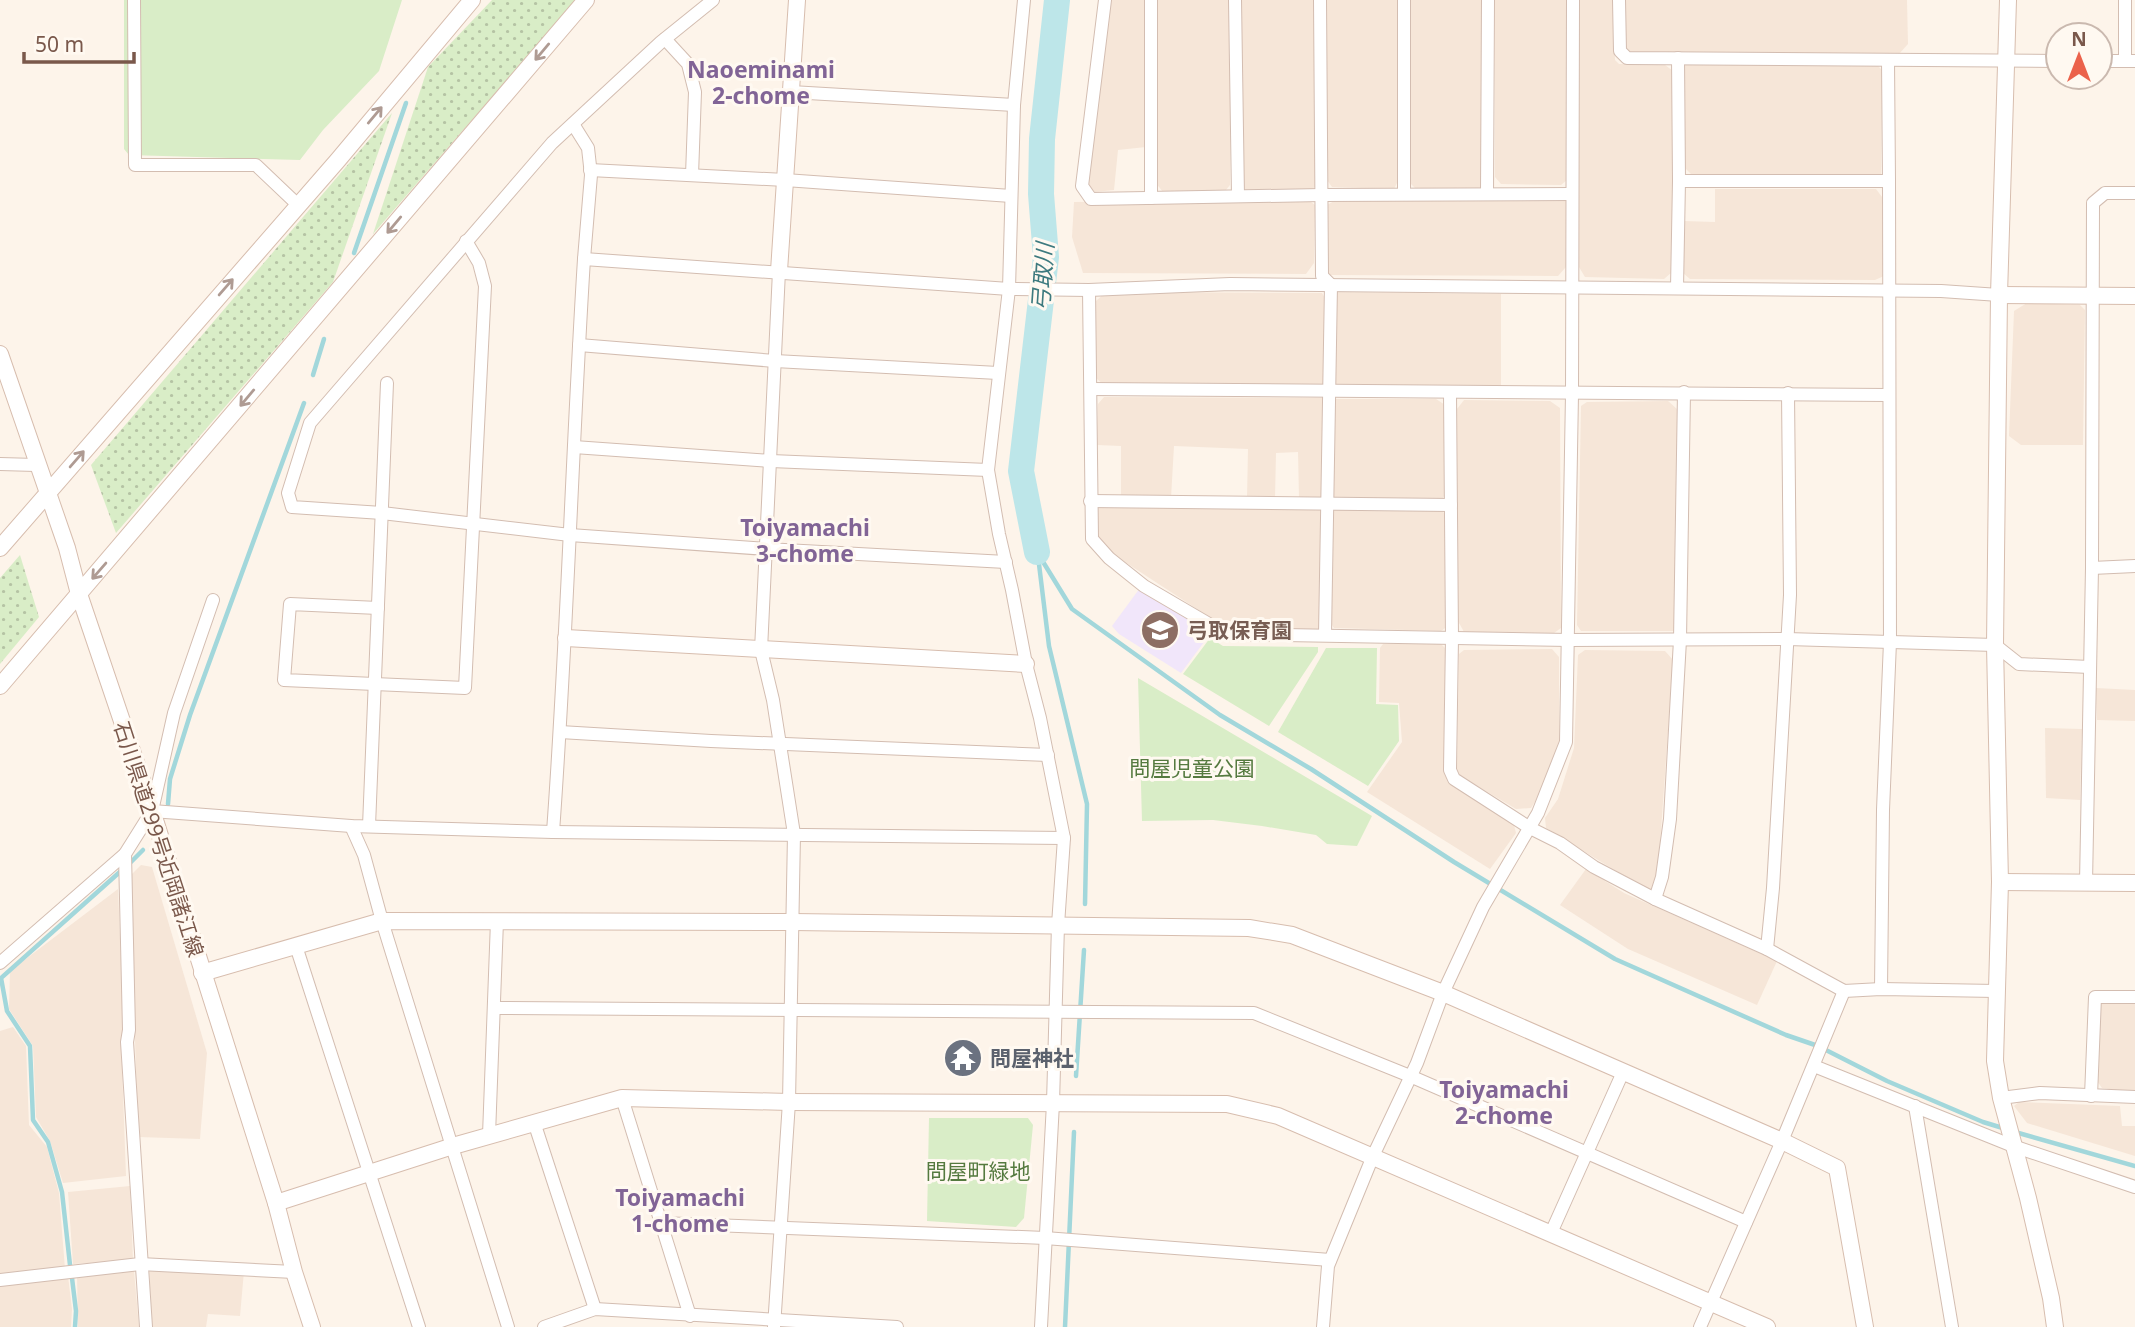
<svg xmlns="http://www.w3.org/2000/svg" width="2135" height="1327" viewBox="0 0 2135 1327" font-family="'Noto Sans','Noto Sans JP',sans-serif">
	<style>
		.residential { fill: #f6e6d8 }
		.education { fill: #f1e6fa }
		.grass { fill: url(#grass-dots) }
		.park { fill: #d9edc7 }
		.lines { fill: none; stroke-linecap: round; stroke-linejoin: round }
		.stream { stroke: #a2d7db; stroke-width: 4.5 }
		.river { stroke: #bde6e9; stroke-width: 26 }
		.street-casing { stroke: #d3bdb1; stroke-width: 14 }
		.secondary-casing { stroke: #d7bdae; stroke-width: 18 }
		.street { stroke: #fff; stroke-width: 12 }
		.secondary { stroke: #fff; stroke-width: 16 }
		.oneway { stroke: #af9b93 }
		.labels { text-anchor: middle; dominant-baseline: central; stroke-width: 6; stroke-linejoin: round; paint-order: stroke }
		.education-label { font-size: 21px; font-weight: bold; fill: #785e54; stroke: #fff9f1; text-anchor: start }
		.park-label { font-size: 21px; fill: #557a3f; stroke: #fff9f1 }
		.street-label { font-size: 21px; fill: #7a584b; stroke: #fff9f1 }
		.worship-label { font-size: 21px; font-weight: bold; fill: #5b616d; stroke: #fff9f1; text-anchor: start }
		.neighbourhood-label { font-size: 23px; font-weight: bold; fill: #816496; stroke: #fff9f1 }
		.water-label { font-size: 23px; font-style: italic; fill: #3d7a7f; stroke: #fff9f1 }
	</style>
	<defs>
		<pattern id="grass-dots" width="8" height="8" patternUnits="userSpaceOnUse" patternTransform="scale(1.75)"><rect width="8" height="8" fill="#d9edc7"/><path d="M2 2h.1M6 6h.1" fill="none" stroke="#b5c3a4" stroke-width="1.8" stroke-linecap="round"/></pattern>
	</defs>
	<rect width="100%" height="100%" fill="#fdf4ea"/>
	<g class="residential">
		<path d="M1109,0H1146V147L1118,150L1114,190L1095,192L1086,183Z"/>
		<path d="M1158,0H1230V185L1225,191L1163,192L1155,182Z"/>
		<path d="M1241,0H1315V187L1309,191L1245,190L1243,183Z"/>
		<path d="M1327,0H1399L1398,181L1394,189L1332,187L1327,180Z"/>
		<path d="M1411,0H1484V185L1476,190L1415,188L1409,182Z"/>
		<path d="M1495,0H1566L1567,180L1561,185L1501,184L1495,177Z"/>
		<path d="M1577,0H1613L1615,60L1619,64L1665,65L1673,71L1672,272L1664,279L1585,277L1579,267Z"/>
		<path d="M1624,0H1907L1908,44L1899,54H1630L1625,46Z"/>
		<path d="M1684,64L1877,65L1882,70L1881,177L1693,176L1684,167Z"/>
		<path d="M1715,189H1876L1882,197L1884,276L1875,280L1690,279L1683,273L1684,221L1715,222Z"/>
		<path d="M1566,197V267L1558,276L1327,275V205L1336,200Z"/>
		<path d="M1307,199L1315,205L1314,263L1306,274L1083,273L1072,237L1074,202Z"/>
		<path d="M1106,292L1322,293L1327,302V386L1104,385L1096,378V301Z"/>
		<path d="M1335,292L1501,294V387L1335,386Z"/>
		<path d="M2027,303L2080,305L2085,310L2083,445H2021L2009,436L2014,311Z"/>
		<path d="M1104,397L1326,398L1324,498H1299L1298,452L1276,453L1275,498H1247L1248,449L1174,446L1171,498H1121V446L1097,445L1098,404Z"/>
		<path d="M1336,399H1436L1445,405L1447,492L1442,499H1335L1332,494V402Z"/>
		<path d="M1464,400L1550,401L1560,408L1561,628L1554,633L1464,632L1458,621L1457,409Z"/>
		<path d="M1668,401L1678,410L1676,631H1581L1577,625L1581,406L1587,402Z"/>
		<path d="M1096,507L1322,510V630L1226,628L1102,547L1094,537Z"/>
		<path d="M1332,509H1439L1448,516V626L1441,631L1334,628L1330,622Z"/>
		<path d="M1383,644H1441L1447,650L1445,769L1447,781L1513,821L1516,833L1490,869L1367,792L1402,742L1399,703L1379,702L1380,648Z"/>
		<path d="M1552,649L1559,657V741L1541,792L1531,808L1516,809L1459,775L1457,769L1459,654L1464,650Z"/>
		<path d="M1585,650L1665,651L1673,660L1658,873L1652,889L1647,890L1546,828L1545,818L1558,799L1574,748L1578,655Z"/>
		<path d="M2096,688L2135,690V721L2097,720Z"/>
		<path d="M2045,728L2082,729L2080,800L2046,798Z"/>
		<path d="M141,865L152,867L207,1053L200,1139L138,1137L130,876Z"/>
		<path d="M1586,869L1624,893L1777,961L1757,1005L1628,949L1560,905Z"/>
		<path d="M118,889L124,1033L121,1040L126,1176L63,1183L50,1141L36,1117L33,1046L9,1009L10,971Z"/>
		<path d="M2100,1001H2135V1093L2102,1088L2097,1081Z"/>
		<path d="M13,1027L26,1046L29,1125L47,1147L59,1193L65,1269L0,1276V1031Z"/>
		<path d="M2019,1102L2120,1106L2122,1126H2135V1156L2027,1123L2014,1106Z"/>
		<path d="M130,1186L133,1260L73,1264L68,1192Z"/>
		<path d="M149,1267L244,1271L240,1316L208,1314L206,1327H152Z"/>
		<path d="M134,1271L139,1327H78L77,1275Z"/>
		<path d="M68,1276L72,1309L71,1327H0V1286Z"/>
	</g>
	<path class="education" d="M1140,588L1210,634L1181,673L1119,634L1112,626Z"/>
	<g class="grass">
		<path d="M492,0H576L373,234L428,67Z"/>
		<path d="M392,113L333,282L116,533L91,465Z"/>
		<path d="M20,555L39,617L0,664V578Z"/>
	</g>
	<g class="park">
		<path d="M124,0H402L379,71L323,130L300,160L129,155L124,149Z"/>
		<path d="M1210,638L1223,646L1318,647V652L1269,726L1183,674Z"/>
		<path d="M1326,648H1377L1376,704L1398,705L1399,741L1368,786L1278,732Z"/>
		<path d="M1138,678L1372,816L1357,846L1327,844L1316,835L1262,826L1213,820L1142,821Z"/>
		<path d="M929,1118H1028L1033,1125L1024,1218L1016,1227L927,1221Z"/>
	</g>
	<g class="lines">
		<g class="stream">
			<path d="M354,253L406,103"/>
			<path d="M313,375L324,339"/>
			<path d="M1037,552L1072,609L1220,715L1311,769L1454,862L1615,959L1786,1035L1818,1046L1887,1081L1983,1122L2006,1129"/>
			<path d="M1038,556L1049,646L1087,804L1085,904"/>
			<path d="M168,804L170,779L190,715L304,403"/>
			<path d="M129,864L143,850"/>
			<path d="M1076,1076L1084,950"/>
			<path d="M2015,1132L2135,1166"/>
			<path d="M70,1265L62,1192L48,1142L33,1120L30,1046L7,1011L1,978L122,870"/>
			<path d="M72,1278L76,1311L75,1327"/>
			<path d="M1065,1327L1074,1132"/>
		</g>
		<path class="river" d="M1037,552L1021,471L1046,257L1041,194L1042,139L1057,0"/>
		<defs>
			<g id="street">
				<path d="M134,0L135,165H256L298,205"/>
				<path d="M713,0L661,42L552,143L310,423L288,493L292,507L382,513L570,535L766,549L1006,562"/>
				<path d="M1024,0L1014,105L1009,289L988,470L999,534L1012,590L1026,664L1040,718L1064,838L1058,925L1053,1103L1041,1327"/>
				<path d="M1105,0L1082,186L1091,199L1321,195L1572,194"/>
				<path d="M1151,0V198"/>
				<path d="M1235,0L1238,196"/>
				<path d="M1320,0L1322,276L1331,285L1325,635"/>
				<path d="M1404,0V194"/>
				<path d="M1619,0L1620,51L1627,58L2058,61"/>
				<path d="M2125,0V61"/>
				<path d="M665,39L688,64L695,92L692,175"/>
				<path d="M1678,58L1679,181"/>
				<path d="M1888,60L1889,181"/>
				<path d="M2100,61H2135"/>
				<path d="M791,92L1014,105"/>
				<path d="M573,124L588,148L591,175L584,259"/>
				<path d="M590,170L785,180L1011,196"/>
				<path d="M1487,194L1488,0"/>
				<path d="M1677,288L1679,181H1889L1890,642L1883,810L1881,989"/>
				<path d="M1089,290L1092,539L1109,558L1144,586L1226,634L1569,640L1787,639L1995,645L2019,664L2090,667"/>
				<path d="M579,345L775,361L998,373"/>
				<path d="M1091,389L1888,395"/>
				<path d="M1450,393L1452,638L1450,770L1454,779L1530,828L1560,843L1594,867L1655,899L1767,949L1844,991L1881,989L1996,991"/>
				<path d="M574,447L771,461L988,470"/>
				<path d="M0,464L36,465"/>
				<path d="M1090,501L1451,505"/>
				<path d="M2092,568L2135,566"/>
				<path d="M378,608L290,604L284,680L465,688L485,286L479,263L466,241"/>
				<path d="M560,732L711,741L1048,755"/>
				<path d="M152,811L351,826L553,832L1064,838"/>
				<path d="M351,826L364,855L382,921L508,1327"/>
				<path d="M369,826L387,383"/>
				<path d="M553,832C567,641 572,450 584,259L1009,289L1089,290L1230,284L1941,291L1999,295"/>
				<path d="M125,854L129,1030L127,1042L146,1327"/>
				<path d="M2086,883L2092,568L2093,203L2105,193H2135"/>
				<path d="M1655,899L1662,877L1670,819L1680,640L1684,392"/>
				<path d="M296,946L419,1327"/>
				<path d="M1767,949L1773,888L1790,595L1788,393"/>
				<path d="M0,963L125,854L152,811L174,713L213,600"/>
				<path d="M494,1008L1254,1013L1410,1076L1746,1222"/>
				<path d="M1814,1066L2013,1146L2135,1187"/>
				<path d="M2091,1096L2095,997H2135"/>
				<path d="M622,1098L690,1316"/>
				<path d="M2001,1098L2040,1093L2135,1097"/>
				<path d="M1915,1106L1952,1327"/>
				<path d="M534,1122L595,1309"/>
				<path d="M489,1135L497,921"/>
				<path d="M661,1223L1045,1238L1330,1260"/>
				<path d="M1551,1233L1623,1072"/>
				<path d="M0,1280L140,1264L294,1272"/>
				<path d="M544,1327L595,1309L897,1327"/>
				<path d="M774,1327L789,1102L794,834L773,700L761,650L779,271"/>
				<path d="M1323,1327L1328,1266L1373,1156L1417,1063L1443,993L1483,907L1538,813L1566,742L1572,394L1573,0"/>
				<path d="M1700,1327L1782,1141L1844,991"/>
			</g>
			<g id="secondary">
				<path d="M2008,0L1999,295L1995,645L2000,882L1995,1061L2001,1098L2028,1198L2051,1298L2055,1327"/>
				<path d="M779,271L797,0"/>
				<path d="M1999,295L2135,296"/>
				<path d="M0,354L67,548L79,594L149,801L276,1203L294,1272L312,1327"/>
				<path d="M0,548L338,160L472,0"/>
				<path d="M566,638L1026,664"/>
				<path d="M0,686L586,0"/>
				<path d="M2000,882L2135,883"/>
				<path d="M202,973L382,921L793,922L1249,928L1292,935L1443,993L1782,1141L1837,1168L1865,1327"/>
				<path d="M276,1203L453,1146L622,1098L789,1102L1227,1104L1278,1116L1767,1327"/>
			</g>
		</defs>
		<use href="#street" class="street-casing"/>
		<use href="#secondary" class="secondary-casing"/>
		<use href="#street" class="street"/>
		<use href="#secondary" class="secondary"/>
	</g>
	<defs><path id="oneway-shaft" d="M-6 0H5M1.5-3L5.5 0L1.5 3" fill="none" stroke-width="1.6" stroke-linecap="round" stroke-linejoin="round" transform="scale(1.75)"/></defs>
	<g class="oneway">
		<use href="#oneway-shaft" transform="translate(542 52) rotate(130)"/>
		<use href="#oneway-shaft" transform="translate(375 115) rotate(-50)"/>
		<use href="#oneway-shaft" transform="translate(394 225) rotate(130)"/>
		<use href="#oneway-shaft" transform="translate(226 287) rotate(-49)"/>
		<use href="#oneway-shaft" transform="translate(247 398) rotate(130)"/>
		<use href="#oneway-shaft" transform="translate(77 459) rotate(-49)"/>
		<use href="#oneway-shaft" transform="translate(99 571) rotate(131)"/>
	</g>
	<defs>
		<symbol id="school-disc" viewBox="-11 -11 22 22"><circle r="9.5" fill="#8d6e63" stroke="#fff9f1"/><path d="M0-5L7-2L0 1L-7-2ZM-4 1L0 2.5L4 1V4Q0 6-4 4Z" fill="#fff"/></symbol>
		<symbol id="temple-disc" viewBox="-11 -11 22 22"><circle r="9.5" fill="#6b7280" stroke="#fff9f1"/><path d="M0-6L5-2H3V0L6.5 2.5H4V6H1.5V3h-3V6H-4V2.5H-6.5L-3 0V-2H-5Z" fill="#fff"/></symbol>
	</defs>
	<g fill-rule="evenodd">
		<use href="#school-disc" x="1138" y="608" width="44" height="44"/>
		<use href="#temple-disc" x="941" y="1036" width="44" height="44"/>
	</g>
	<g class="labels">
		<g class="education-label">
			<text x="1187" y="630">弓取保育園</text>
		</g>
		<g class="park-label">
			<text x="1192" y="768">問屋児童公園</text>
			<text x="978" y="1171">問屋町緑地</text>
		</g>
		<g class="street-label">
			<text transform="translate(159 839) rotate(72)">石川県道299号近岡諸江線</text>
		</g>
		<g class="worship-label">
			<text x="990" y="1058">問屋神社</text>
		</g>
		<g class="neighbourhood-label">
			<text x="761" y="69">Naoeminami<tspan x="761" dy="26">2-chome</tspan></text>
			<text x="805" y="527">Toiyamachi<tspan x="805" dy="26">3-chome</tspan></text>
			<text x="1504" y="1089">Toiyamachi<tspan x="1504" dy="26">2-chome</tspan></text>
			<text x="680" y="1197">Toiyamachi<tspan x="680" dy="26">1-chome</tspan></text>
		</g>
		<g class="water-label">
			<text transform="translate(1042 277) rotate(-86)">弓取川</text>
		</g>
	</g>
	<g transform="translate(2079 56)"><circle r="33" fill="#fff9f1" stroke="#cab9af" stroke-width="2"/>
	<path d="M0-5L12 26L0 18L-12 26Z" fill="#eb624b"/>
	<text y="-10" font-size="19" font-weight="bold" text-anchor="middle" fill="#7a584b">N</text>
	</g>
	<path d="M24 52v10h110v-10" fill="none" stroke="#7a584b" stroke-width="3.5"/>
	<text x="35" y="52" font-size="21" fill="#7a584b" stroke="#fff9f1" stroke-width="5" paint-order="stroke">50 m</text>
</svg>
